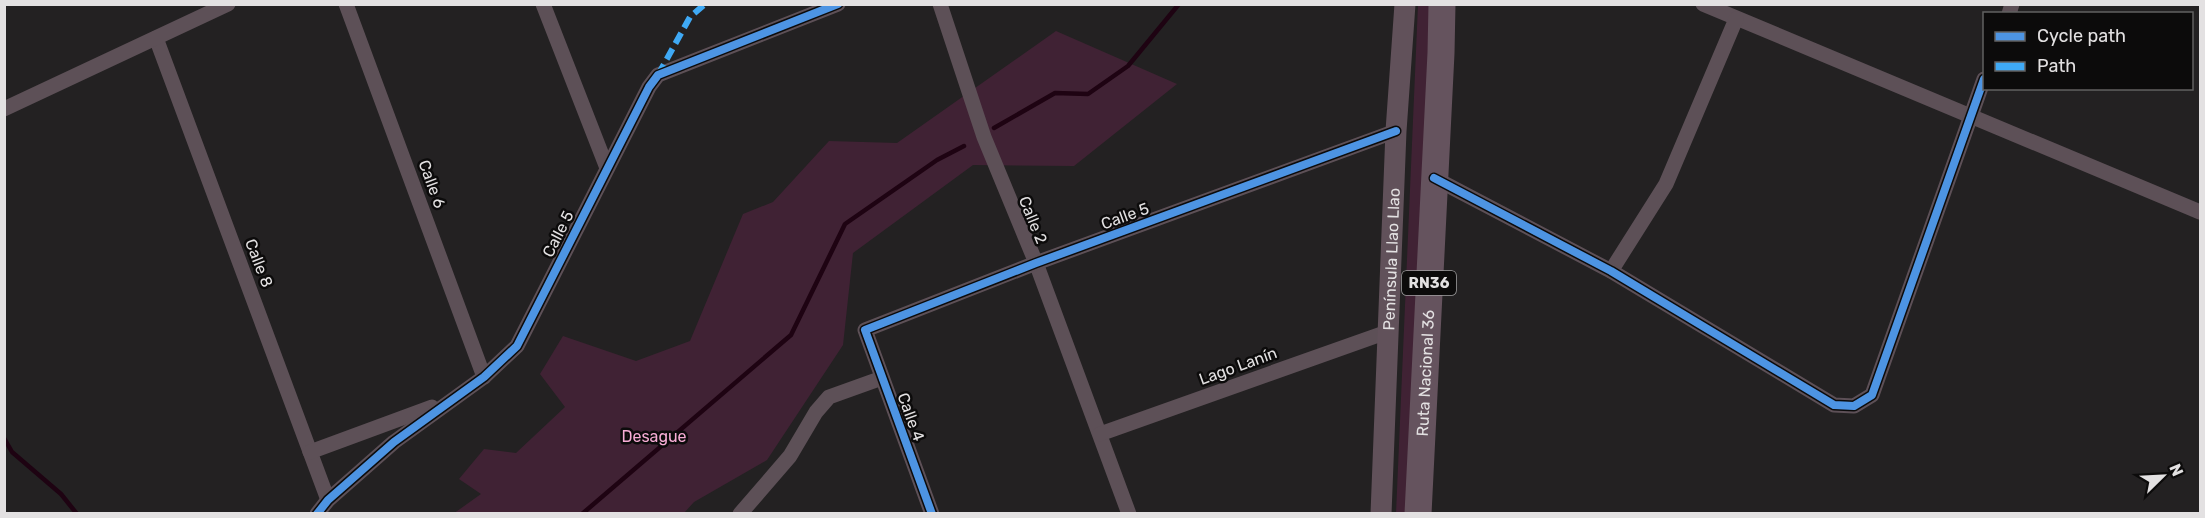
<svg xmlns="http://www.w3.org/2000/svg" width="2205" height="518" viewBox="0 0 2205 518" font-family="Rubik,sans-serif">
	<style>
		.green { fill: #402234 }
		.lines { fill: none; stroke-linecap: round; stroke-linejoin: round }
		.stream { stroke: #1e0312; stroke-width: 4.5 }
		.street { stroke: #5d5057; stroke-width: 15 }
		.secondary { stroke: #61515a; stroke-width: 21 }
		.highway { stroke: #65535e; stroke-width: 27 }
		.quiet { stroke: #3fa9f5; stroke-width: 6; stroke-dasharray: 12 6; stroke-linecap: butt }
		.cycleway-casing { stroke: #0c0b0b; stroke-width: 11 }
		.cycleway { stroke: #4d94e3; stroke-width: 8 }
		.labels { text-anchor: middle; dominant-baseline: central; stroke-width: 5; stroke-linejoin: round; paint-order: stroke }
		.shield { fill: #0c0b0b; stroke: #a2a1a2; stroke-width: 1.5 }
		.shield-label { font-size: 15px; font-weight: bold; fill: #e3e1e2 }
		.street-label { font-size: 16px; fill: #e3e1e2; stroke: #0c0b0b }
		.park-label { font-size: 16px; fill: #f7acd5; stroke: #0c0b0b }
	</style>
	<rect width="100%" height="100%" fill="#232122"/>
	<g class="green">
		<path d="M1418,5H1432L1410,513L1396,514Z"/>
		<path d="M1056,31L1177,84L1074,166L973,165L853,253L843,345L767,460L694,502L684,513L453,514L481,494L459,479L484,449L516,453L565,407L540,374L563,336L636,361L690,341L743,214L773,202L829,141L897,143Z"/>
	</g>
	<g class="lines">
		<g class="stream">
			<path d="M994,128L1055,93L1088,94L1128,66L1179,4"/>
			<path d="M4,438L12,452L61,494L77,514"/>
			<path d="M582,514L791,335L845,224L937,160L964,146"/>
		</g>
		<g class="street">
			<path d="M346,4L484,377"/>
			<path d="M543,4L607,168"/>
			<path d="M940,4L984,137L1036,263L1129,514"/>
			<path d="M1703,4L2200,212"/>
			<path d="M2009,14L2012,4"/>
			<path d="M156,38L328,500"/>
			<path d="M4,109L228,4"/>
			<path d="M1434,178L1611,271L1834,405L1854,406L1872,395L1984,79"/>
			<path d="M1611,271L1666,184L1736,19"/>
			<path d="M1100,434L1387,332"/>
			<path d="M310,452L432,407"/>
			<path d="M317,514L328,500L394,442L484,377L517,346L649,87L658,75L838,4"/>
			<path d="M740,514L790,456L816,412L829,397L882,378"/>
			<path d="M932,514L865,330L1036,263L1396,131"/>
		</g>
		<path class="secondary" id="s1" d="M1381,514L1396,131L1405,4"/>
		<path class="highway" id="s2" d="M1418,514L1441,53L1442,4"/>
		<path class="quiet" d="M658,75L690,17L705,4"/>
		<defs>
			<g id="cycleway">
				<path d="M1434,178L1611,271L1834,405L1854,406L1872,395L1984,79"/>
				<path d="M317,514L328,500L394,442L484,377L517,346L649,87L658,75L838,4"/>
				<path d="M932,514L865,330L1036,263L1396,131"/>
			</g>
		</defs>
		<use href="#cycleway" class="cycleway-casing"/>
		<use href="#cycleway" class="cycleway"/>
	</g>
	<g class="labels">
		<rect class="shield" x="1402" y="271" width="54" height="24" rx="4.5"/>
		<g class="shield-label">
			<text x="1429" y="283">RN36</text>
		</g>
		<g class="street-label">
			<text transform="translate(432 184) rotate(70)">Calle 6</text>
			<text transform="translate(1125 216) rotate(-20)">Calle 5</text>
			<text transform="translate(1033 220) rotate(68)">Calle 2</text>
			<text transform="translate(558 234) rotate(-63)">Calle 5</text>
			<text stroke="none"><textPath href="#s1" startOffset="255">Península Llao Llao</textPath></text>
			<text transform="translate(259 263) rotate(69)">Calle 8</text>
			<text transform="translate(1238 366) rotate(-20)">Lago Lanín</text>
			<text stroke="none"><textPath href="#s2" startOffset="141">Ruta Nacional 36</textPath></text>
			<text transform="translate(911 417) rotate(70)">Calle 4</text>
		</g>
		<g class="park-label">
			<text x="654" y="436">Desague</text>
		</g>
	</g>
	<rect width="2205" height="518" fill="none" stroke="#e3e1e2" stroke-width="12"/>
	<rect x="1983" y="12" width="210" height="78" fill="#0c0b0b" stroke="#626161" stroke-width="1.5"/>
	<rect x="1995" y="32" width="30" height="9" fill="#4d94e3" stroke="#626161" stroke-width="1.5"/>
	<text x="2037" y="42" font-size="18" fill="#e3e1e2">Cycle path</text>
	<rect x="1995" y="62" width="30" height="9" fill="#3fa9f5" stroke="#626161" stroke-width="1.5"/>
	<text x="2037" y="72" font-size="18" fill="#e3e1e2">Path</text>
	<g transform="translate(2163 476) rotate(66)" stroke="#0c0b0b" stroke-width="4.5" paint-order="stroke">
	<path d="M0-4.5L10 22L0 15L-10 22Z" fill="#e3e1e2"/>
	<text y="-9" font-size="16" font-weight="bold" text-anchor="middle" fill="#e3e1e2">N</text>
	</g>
</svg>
